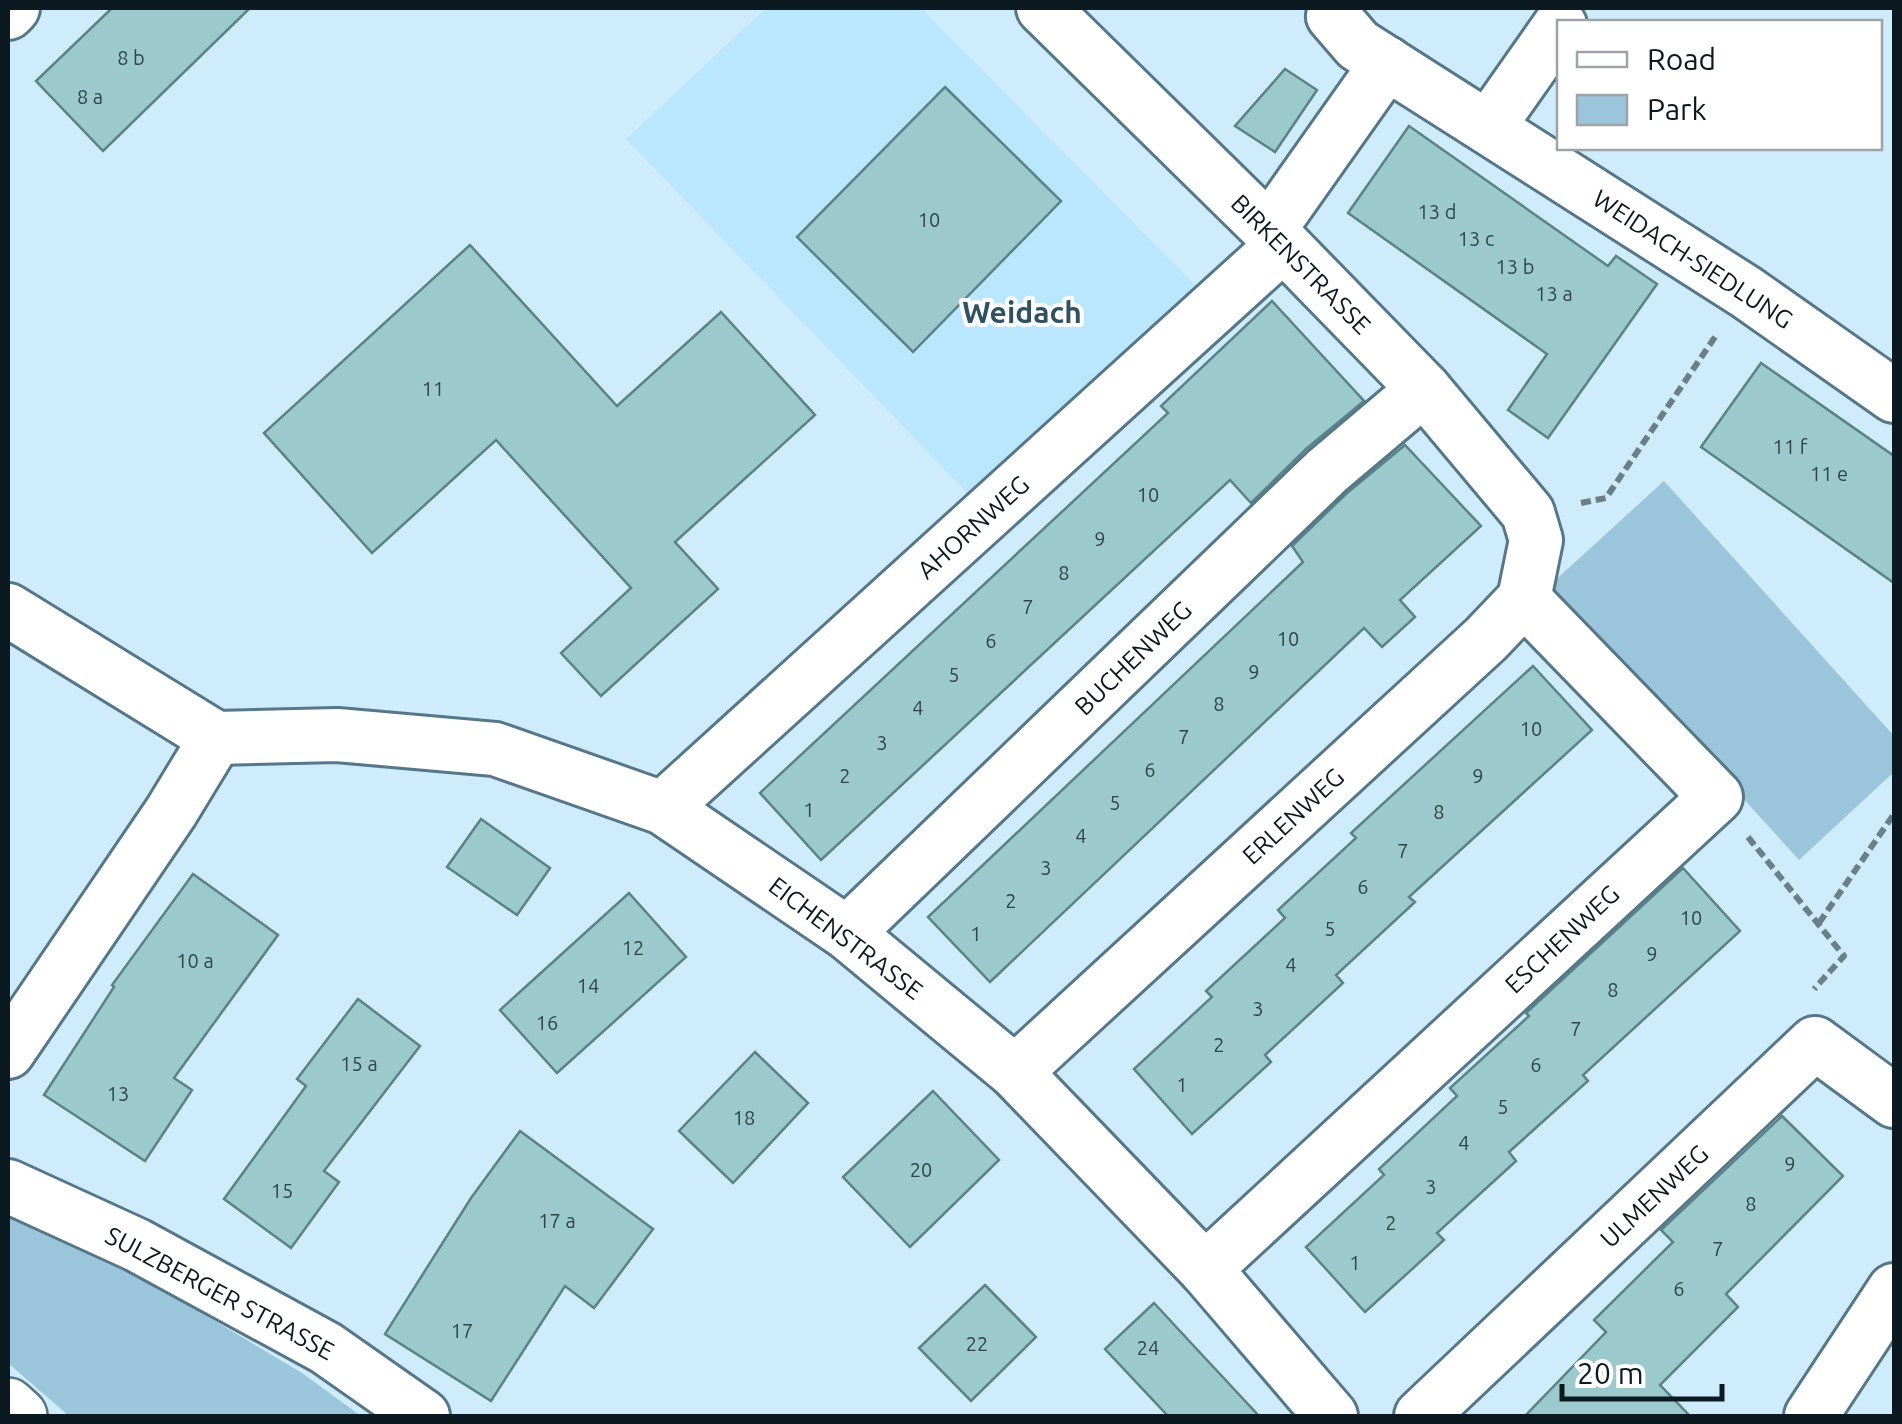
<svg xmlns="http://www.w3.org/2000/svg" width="1902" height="1424" viewBox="0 0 1902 1424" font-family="Ubuntu,sans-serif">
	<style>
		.built { fill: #bae7fe }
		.green { fill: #9bc5db }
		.building { fill: #9cc9cb; stroke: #598386; stroke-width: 2.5 }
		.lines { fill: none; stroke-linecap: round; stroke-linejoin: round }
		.minor-casing { stroke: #578; stroke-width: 58 }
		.tertiary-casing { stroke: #578; stroke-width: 60 }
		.path { stroke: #697f8a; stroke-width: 6; stroke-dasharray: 10 5; stroke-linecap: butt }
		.minor { stroke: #fff; stroke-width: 52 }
		.tertiary { stroke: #fff; stroke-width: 55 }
		.labels { text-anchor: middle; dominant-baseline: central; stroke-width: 8; stroke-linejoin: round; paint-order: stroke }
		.number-label { font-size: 20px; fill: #2f454b }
		.street-label { font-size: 25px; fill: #0b1920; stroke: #fff }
		.quarter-label { font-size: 30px; font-weight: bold; fill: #305161; stroke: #fff }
	</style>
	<rect width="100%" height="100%" fill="#ceecfb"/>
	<path class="built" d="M766,8H921L1206,296L976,502L626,139Z"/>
	<g class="green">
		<path d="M1664,481L1894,736V772L1799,860L1550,585Z"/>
		<path d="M8,1216L123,1266L302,1373L361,1416H69L8,1363Z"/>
	</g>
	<g class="building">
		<path d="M112,8H250L103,151L36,81Z"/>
		<path d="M1285,69L1317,90L1275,152L1235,126Z"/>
		<path d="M945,87L1061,201L913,352L797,237Z"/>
		<path d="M1409,126L1608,266L1616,256L1657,284L1548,438L1508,410L1547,354L1348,213Z"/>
		<path d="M470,245L617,406L721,312L815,415L675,542L718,589L601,696L561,653L631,588L496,440L372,553L264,433Z"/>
		<path d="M1272,301L1364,401L1306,449L1251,503L1230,480L821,860L760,793L1168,413L1161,406Z"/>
		<path d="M1761,363L1894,456V583L1701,447Z"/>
		<path d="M1405,445L1481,526L1400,600L1415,617L1382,647L1364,628L990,982L928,917L1303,562L1292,546L1347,493Z"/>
		<path d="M1533,666L1592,730L1409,897L1415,902L1336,975L1343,983L1265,1055L1271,1062L1192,1134L1134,1069L1212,997L1206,991L1285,918L1278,910L1356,838L1351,833Z"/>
		<path d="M481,819L550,868L517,915L447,867Z"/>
		<path d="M1683,868L1740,931L1583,1075L1588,1081L1509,1152L1516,1161L1437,1233L1444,1240L1365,1312L1306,1247L1384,1175L1379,1169L1457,1096L1450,1088L1529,1016L1526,1013Z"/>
		<path d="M193,874L278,935L174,1078L192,1090L145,1161L44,1095L114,987L112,985Z"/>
		<path d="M629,893L686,957L557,1073L500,1010Z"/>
		<path d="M358,999L420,1046L324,1171L339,1182L291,1248L224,1199L306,1086L297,1079Z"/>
		<path d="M755,1052L808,1103L733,1183L679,1131Z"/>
		<path d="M933,1091L999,1160L910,1247L843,1177Z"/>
		<path d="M1782,1116L1843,1176L1726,1294L1738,1307L1660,1385L1690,1416H1525L1606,1332L1594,1320L1673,1242L1661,1230Z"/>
		<path d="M520,1131L653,1229L594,1308L565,1286L491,1401L385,1334L471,1198Z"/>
		<path d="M985,1285L1036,1337L971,1401L919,1348Z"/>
		<path d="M1154,1303L1192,1344L1259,1416H1168L1105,1349Z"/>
	</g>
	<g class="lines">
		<defs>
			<g id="minor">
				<path d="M1335,8L1333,16L1358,45L1746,292L1894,396"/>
				<path d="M8,13L13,8"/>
				<path d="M1489,126L1560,25"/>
				<path d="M1269,230L1387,63"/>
				<path d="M8,610L216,738L337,735L495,749L663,808L847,933L1015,1072L1205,1269L1331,1416"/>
				<path d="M663,808L1283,245"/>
				<path d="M847,933L1327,471L1424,389"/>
				<path d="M8,1052L171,812L216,738"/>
				<path d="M1015,1072L1486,639L1524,599L1536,540L1528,513L1424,389L1269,230L1043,8"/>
				<path d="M8,1186L137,1245L326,1348L423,1416"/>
				<path d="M1205,1269L1716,797L1524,599"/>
				<path d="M1421,1416L1815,1043L1894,1101"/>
				<path d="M1811,1416L1894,1290"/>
			</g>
			<path id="tertiary" d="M8,1406L19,1416"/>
		</defs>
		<use href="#minor" class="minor-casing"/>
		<use href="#tertiary" class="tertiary-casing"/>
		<g class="path">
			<path d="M1581,503L1606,498L1717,334"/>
			<path d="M1748,837L1844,956L1814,989"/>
			<path d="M1819,923L1894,814"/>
		</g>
		<use href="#minor" class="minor"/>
		<use href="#tertiary" class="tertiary"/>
	</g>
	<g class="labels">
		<g class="number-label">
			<text x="131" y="57">8 b</text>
			<text x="90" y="96">8 a</text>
			<text x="1437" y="211">13 d</text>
			<text x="929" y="219">10</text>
			<text x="1476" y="238">13 c</text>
			<text x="1515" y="266">13 b</text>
			<text x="1554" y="293">13 a</text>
			<text x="433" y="388">11</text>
			<text x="1790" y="446">11 f</text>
			<text x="1829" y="473">11 e</text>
			<text x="1148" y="494">10</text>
			<text x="1100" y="538">9</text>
			<text x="1064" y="572">8</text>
			<text x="1028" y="606">7</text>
			<text x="1288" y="638">10</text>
			<text x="991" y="640">6</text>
			<text x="1254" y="671">9</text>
			<text x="954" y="674">5</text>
			<text x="1219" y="703">8</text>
			<text x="918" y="707">4</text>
			<text x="1531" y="728">10</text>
			<text x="1184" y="736">7</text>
			<text x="882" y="742">3</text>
			<text x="1150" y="769">6</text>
			<text x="845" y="775">2</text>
			<text x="1478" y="775">9</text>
			<text x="1115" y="802">5</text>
			<text x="809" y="809">1</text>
			<text x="1439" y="811">8</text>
			<text x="1081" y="835">4</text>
			<text x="1403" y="850">7</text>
			<text x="1046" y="867">3</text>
			<text x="1363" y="886">6</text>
			<text x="1011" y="900">2</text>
			<text x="1691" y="917">10</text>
			<text x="1330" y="928">5</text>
			<text x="976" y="933">1</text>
			<text x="633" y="947">12</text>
			<text x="1652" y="953">9</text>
			<text x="195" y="960">10 a</text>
			<text x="1291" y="964">4</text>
			<text x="588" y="985">14</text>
			<text x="1613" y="989">8</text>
			<text x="1258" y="1008">3</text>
			<text x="547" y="1022">16</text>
			<text x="1576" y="1028">7</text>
			<text x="1219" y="1044">2</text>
			<text x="359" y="1063">15 a</text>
			<text x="1536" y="1064">6</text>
			<text x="1182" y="1084">1</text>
			<text x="118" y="1093">13</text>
			<text x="1503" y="1106">5</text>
			<text x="744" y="1117">18</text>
			<text x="1464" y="1142">4</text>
			<text x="1790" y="1163">9</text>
			<text x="921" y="1169">20</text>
			<text x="1431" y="1186">3</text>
			<text x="282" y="1190">15</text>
			<text x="1751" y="1203">8</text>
			<text x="557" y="1220">17 a</text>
			<text x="1391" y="1222">2</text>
			<text x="1718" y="1248">7</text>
			<text x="1355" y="1262">1</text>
			<text x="1679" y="1288">6</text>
			<text x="462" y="1330">17</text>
			<text x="977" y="1343">22</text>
			<text x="1148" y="1347">24</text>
		</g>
		<g class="street-label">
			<text transform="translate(1693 259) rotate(33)">WEIDACH-SIEDLUNG</text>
			<text transform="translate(1301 264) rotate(45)">BIRKENSTRASSE</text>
			<text transform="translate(973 527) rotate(-42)">AHORNWEG</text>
			<text transform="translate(1133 658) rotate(-44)">BUCHENWEG</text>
			<text transform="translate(1293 816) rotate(-43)">ERLENWEG</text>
			<text transform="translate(846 938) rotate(37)">EICHENSTRASSE</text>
			<text transform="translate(1562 939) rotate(-43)">ESCHENWEG</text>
			<text transform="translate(1654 1196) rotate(-43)">ULMENWEG</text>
			<text transform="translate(220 1293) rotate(28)">SULZBERGER STRASSE</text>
		</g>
		<g class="quarter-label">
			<text x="1022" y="312">Weidach</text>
		</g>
	</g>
	<rect width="1902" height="1424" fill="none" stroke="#0b1920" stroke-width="20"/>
	<rect x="1557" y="20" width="325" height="130" fill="#ffffff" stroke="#9da3a6" stroke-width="2.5"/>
	<rect x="1577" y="52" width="50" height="15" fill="#ffffff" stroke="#9da3a6" stroke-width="2.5"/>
	<text x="1647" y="70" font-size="30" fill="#0b1920">Road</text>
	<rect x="1577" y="95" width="50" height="30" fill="#9bc5db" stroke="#9da3a6" stroke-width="2.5"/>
	<text x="1647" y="120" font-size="30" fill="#0b1920">Park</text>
	<path d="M1562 1384v15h160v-15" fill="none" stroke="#0b1920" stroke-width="5"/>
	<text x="1577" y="1384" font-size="30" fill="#0b1920" stroke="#ffffff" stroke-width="8" paint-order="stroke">20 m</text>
</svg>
